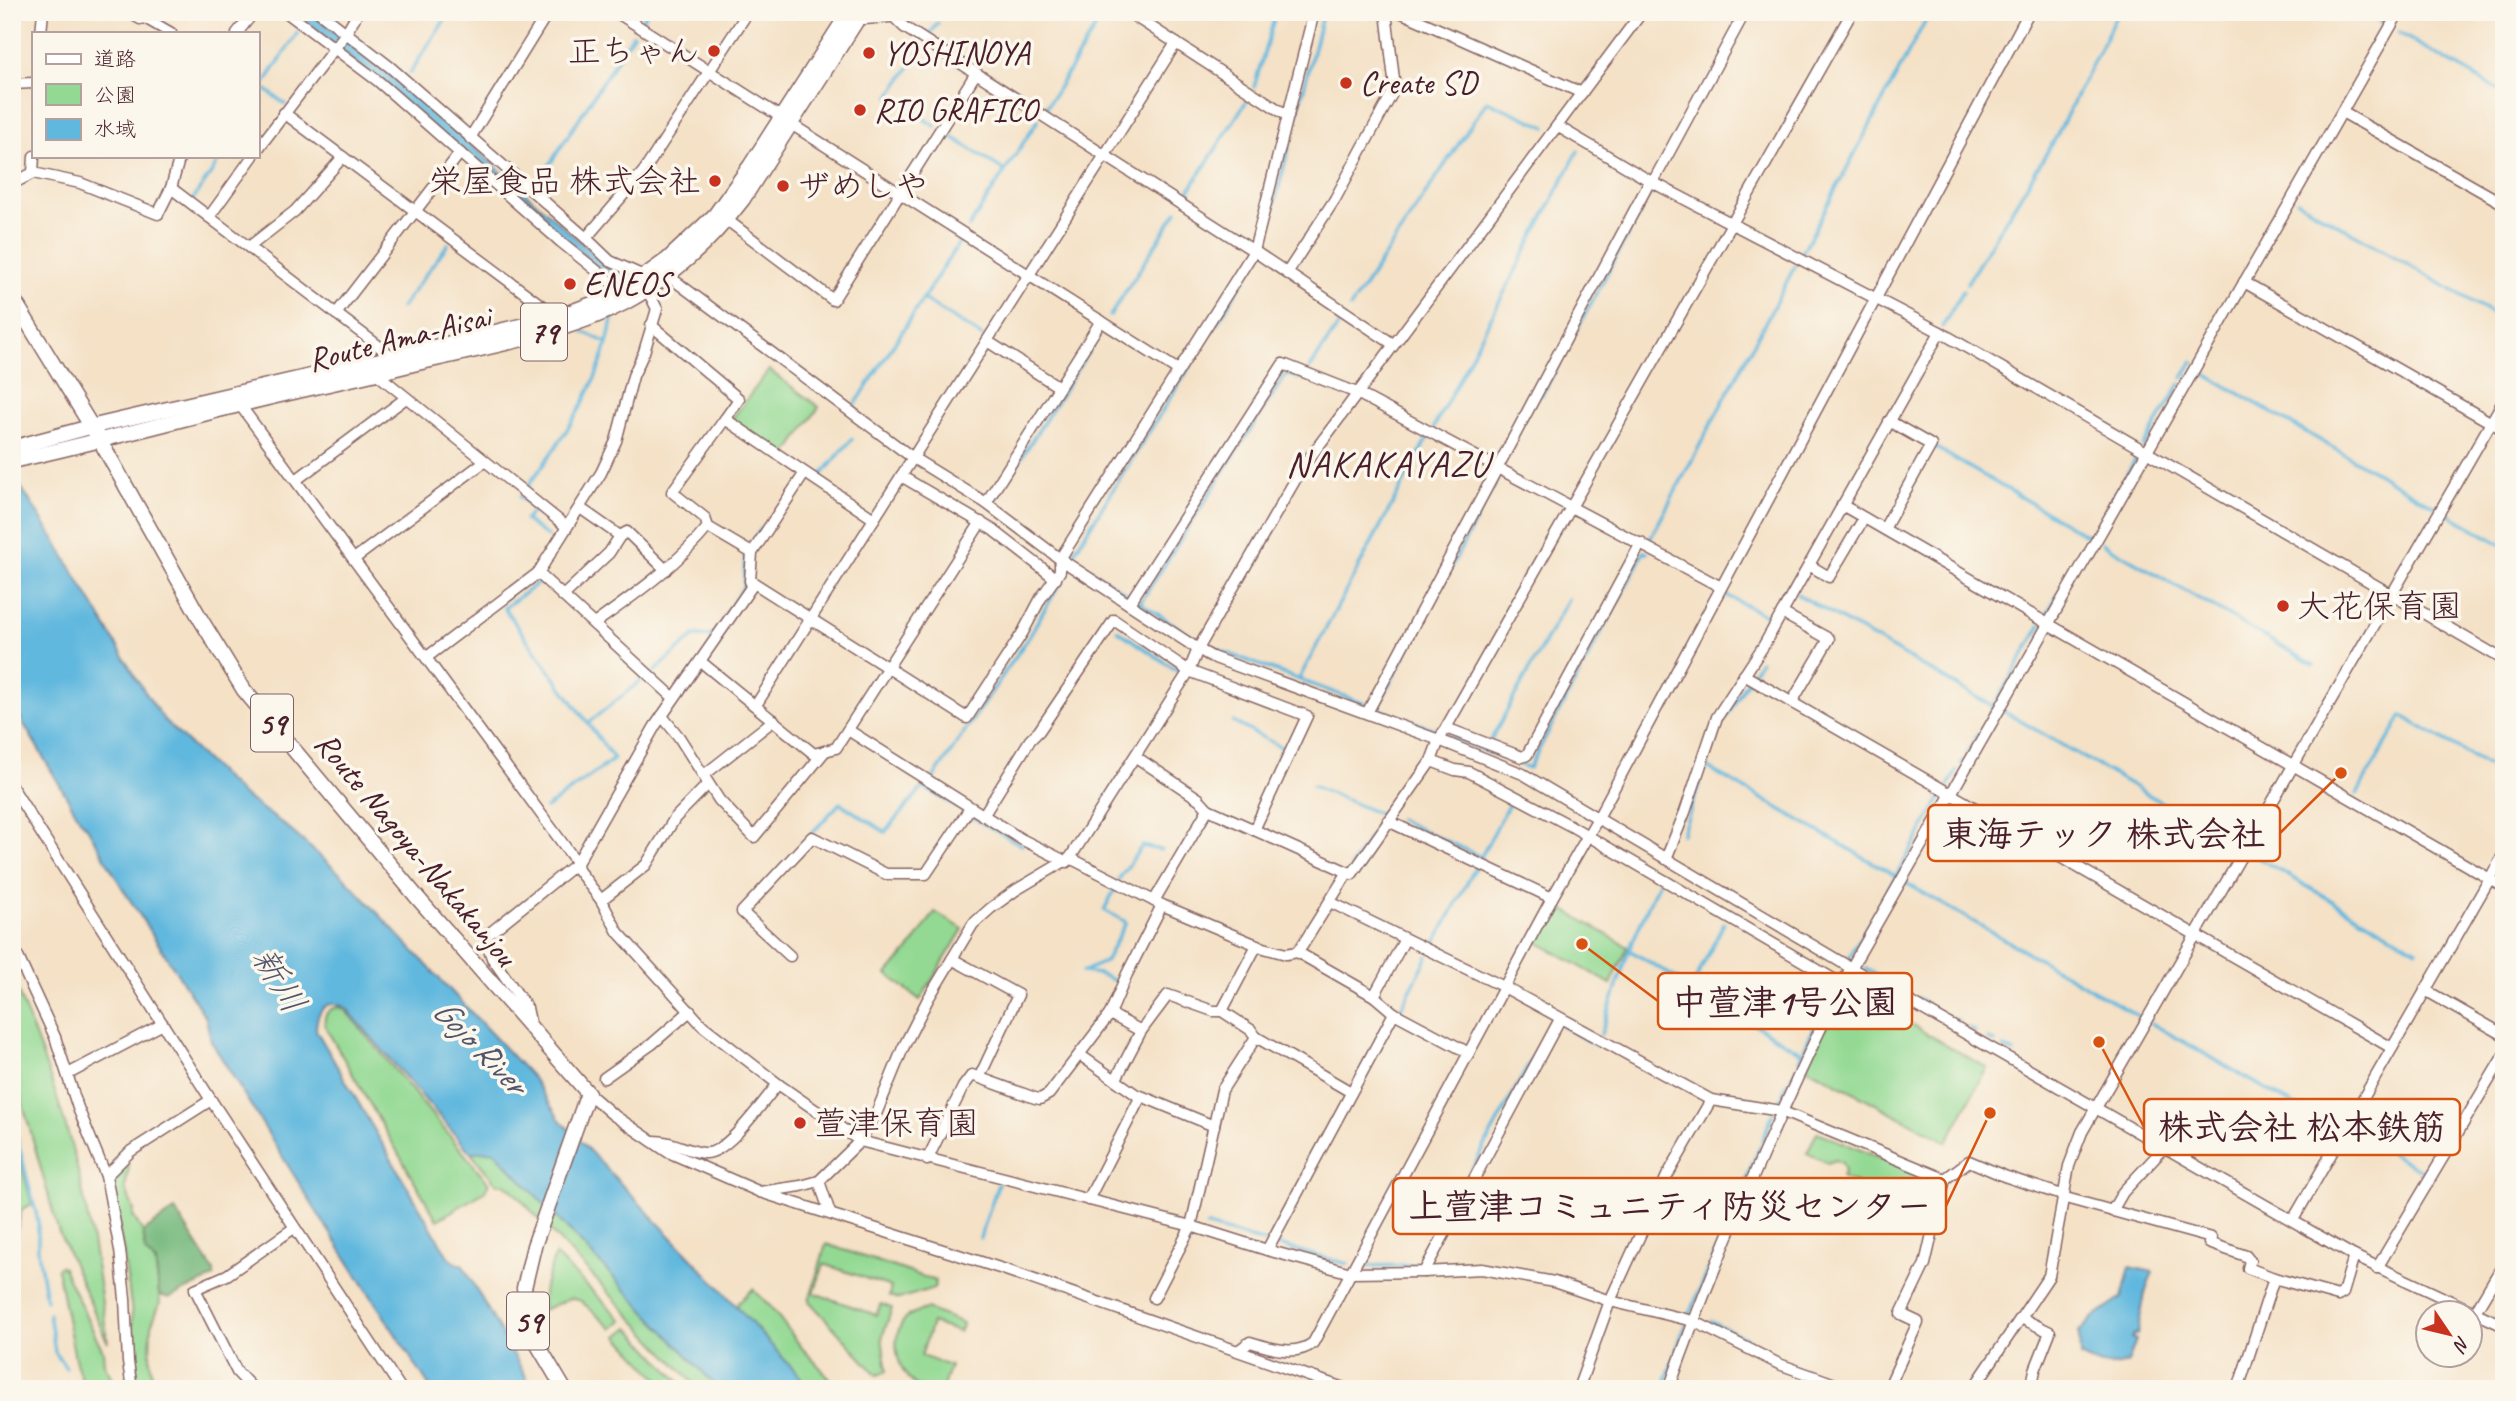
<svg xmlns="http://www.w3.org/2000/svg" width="2516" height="1401" viewBox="0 0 2516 1401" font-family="Caveat,'Klee One',sans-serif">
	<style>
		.green { fill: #93d993; stroke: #6e7c5f; stroke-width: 2 }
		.forest { fill: #76b97d; stroke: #606c54; stroke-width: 2 }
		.water { fill: #60b8de; stroke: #556c84; stroke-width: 2 }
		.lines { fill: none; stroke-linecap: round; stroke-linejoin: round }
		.stream { stroke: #60b8de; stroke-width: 3.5 }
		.minor-casing { stroke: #866361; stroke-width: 13 }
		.major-casing { stroke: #866361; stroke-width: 17 }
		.minor { stroke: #fff; stroke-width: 10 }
		.major { stroke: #fff; stroke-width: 14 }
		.poi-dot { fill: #c8321e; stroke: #fbf7ec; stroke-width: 2.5 }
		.labels { text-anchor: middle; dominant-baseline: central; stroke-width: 7; stroke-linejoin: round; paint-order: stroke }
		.shield { fill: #fbf7ec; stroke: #7f6065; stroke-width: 2 }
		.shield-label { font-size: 32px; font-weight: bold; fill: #4a1f2b }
		.poi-label { font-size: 33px; fill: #4a1f2b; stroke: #fbf7ec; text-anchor: start }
		.street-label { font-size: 33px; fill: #4a1f2b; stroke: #fbf7ec }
		.water-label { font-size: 35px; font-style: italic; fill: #52556a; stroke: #fbf7ec }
		.quarter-label { font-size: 37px; letter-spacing: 2px; fill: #4a1f2b; stroke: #fbf7ec }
		.leader { fill: none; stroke: #d8530f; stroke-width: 2.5 }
		.callout-dot { fill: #d8530f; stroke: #fbf7ec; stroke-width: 2.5 }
		.callout { fill: #fbf7ec; stroke: #d8530f; stroke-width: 2.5 }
		.callout-label { font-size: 35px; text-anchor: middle; font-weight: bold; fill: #4a1f2b }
	</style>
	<rect width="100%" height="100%" fill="#fbf7ec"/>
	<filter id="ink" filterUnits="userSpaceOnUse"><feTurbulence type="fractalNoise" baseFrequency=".0143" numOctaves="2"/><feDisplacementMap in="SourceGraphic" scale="14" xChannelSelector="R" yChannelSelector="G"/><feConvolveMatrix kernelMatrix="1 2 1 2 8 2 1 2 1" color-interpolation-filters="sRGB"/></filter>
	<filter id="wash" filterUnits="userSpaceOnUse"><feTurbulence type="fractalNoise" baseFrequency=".00686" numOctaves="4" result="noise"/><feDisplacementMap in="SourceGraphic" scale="28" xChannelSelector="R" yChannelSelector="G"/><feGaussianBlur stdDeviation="1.57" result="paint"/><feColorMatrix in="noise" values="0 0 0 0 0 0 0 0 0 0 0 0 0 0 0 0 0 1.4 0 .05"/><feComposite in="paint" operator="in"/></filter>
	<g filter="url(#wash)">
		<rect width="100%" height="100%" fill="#f4e1c6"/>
		<g class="green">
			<path d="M769,370L819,407L785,457L731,420Z"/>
			<path d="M1556,905L1628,947L1611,984L1536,941Z"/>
			<path d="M935,912L963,929L920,1000L887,974L911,947Z"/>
			<path d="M12,977C36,1037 59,1097 75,1159C90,1220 99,1282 108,1343L58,1230L12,1065Z"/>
			<path d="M1845,987L1987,1068L1947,1142L1806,1067Z"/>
			<path d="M340,1007L346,1011L489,1183L484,1192L437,1220L326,1028C322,1016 327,1008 340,1007Z"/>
			<path d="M12,1132L32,1204L22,1209L12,1250Z"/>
			<path d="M1817,1132L1941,1183L1932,1218L1842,1177L1845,1170L1842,1163L1835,1160L1828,1163L1807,1153Z"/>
			<path d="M490,1150L494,1151L719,1389H699L511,1189L504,1184H497L470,1152Z"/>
			<path d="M127,1164L129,1167L125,1188L134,1210L133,1216L143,1232L146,1253L155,1262L160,1303L151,1326L150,1361L153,1382L158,1389H138L131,1305L113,1185Z"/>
			<path d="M826,1244L936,1281L934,1288L899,1299L889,1296L891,1287L824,1264L814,1293L876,1315L881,1304L892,1308L882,1338L887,1371L877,1375L809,1301Z"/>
			<path d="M555,1255L622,1320L612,1329L581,1301L571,1298L543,1310V1291Z"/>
			<path d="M60,1266L63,1268L103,1351L104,1364L113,1380H82L76,1363L57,1269Z"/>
			<path d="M753,1289L770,1306L803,1349L840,1389H811L738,1309V1303Z"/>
			<path d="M927,1309L963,1323L959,1332L932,1323L921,1356L950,1366L942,1389C935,1389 925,1390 919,1387C897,1375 888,1337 906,1318C912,1312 920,1311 927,1309Z"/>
			<path d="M629,1327L686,1389H668L618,1336Z"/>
		</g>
		<path class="forest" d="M175,1210L214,1271V1277L169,1298L159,1295L156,1262L146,1253L143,1232Z"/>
		<g class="water">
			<path d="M295,12H310L413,93L585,246L612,268L625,274L614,278L601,270Z"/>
			<path d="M12,473L56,542L141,686L164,720L240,793L282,823L343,876L533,1078L560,1120L721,1289L811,1389H719L494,1151L470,1152L346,1008C326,997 316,1011 316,1030L449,1258L458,1264H462L533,1389H431L318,1214L211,1041L206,1018L123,889L87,827L81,821L12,704Z"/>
			<path d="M2130,1267L2153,1272L2145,1293L2137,1335L2134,1334L2132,1338L2136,1340L2128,1362C2109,1370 2098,1365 2080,1356L2079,1332L2093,1318L2122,1298Z"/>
		</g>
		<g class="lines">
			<g class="stream">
				<path d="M2363,12L2383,24"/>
				<path d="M642,20L647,12"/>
				<path d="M2399,33L2504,93"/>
				<path d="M929,35L938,23"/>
				<path d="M923,47L890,96L935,126"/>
				<path d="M410,73L450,12"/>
				<path d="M262,87L285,104"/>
				<path d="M1254,87L1276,12"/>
				<path d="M257,95L298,32"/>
				<path d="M1046,108L1105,12"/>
				<path d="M946,133L1005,171"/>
				<path d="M536,186L633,34"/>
				<path d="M1185,197L1249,97"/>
				<path d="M193,199L212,172L221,156"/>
				<path d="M2297,201L2504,320"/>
				<path d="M969,227L1038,120"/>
				<path d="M450,229L518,280"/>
				<path d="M1263,249L1323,12"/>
				<path d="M1802,253L1930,12"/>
				<path d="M1967,283L2055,139L2118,12"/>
				<path d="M923,299L983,337"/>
				<path d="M401,308L448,244"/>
				<path d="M1350,308L1487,101L1546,127"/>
				<path d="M1110,316L1177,211"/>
				<path d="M1942,327L1963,291"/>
				<path d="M584,332L607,343"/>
				<path d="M1310,368L1344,317"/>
				<path d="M2200,371L2434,506"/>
				<path d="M2183,378L2193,361"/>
				<path d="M1542,395L1651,191"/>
				<path d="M855,405L960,241"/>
				<path d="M1434,427L1578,151"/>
				<path d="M2143,447L2180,384"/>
				<path d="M1936,448L2091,538"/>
				<path d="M817,475L820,477L852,439"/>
				<path d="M525,490C563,438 603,384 612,319"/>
				<path d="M520,497L535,509L525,520L548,537"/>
				<path d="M994,501L1101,331"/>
				<path d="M2111,502L2137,457"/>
				<path d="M2448,514L2504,546"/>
				<path d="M2102,518L2107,509"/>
				<path d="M1649,541L1795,266"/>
				<path d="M2102,543L2314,665"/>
				<path d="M751,544L764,525"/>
				<path d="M2082,554L2099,524"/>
				<path d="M538,583L504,608L614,759L546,808"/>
				<path d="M1797,594L1994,707"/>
				<path d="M1128,595L1071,557L1257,259"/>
				<path d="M1726,595L1772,619"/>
				<path d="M1139,602L1196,639"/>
				<path d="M1140,603L1286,374L1303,379L1304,378"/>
				<path d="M2045,617L2074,567"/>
				<path d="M724,618L744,586L745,556"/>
				<path d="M1117,630L1178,671"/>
				<path d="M1211,647L1365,704"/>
				<path d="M654,672L694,636H711L714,633"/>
				<path d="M1752,674L1760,661"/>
				<path d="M1299,679L1428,437"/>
				<path d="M1375,708L1439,731"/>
				<path d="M1377,708L1500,474"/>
				<path d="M2003,711L2239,847"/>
				<path d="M1990,713L2041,625"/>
				<path d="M1233,722L1283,748L1276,762"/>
				<path d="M588,723L643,679"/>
				<path d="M1982,728L1987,719"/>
				<path d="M1448,736L1529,768L1644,552L1647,553"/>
				<path d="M1975,739L1978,734"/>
				<path d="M1491,740L1568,599"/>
				<path d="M1712,749L1719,729L1748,680L1750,682"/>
				<path d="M1967,753L1973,743"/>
				<path d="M1961,764L1963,761"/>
				<path d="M1705,766L1896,876"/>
				<path d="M934,777L1026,641L1059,585"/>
				<path d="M1313,786L1384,816L1351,866"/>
				<path d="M1948,786L1957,771"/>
				<path d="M2357,794L2402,716L2504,775"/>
				<path d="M970,816L1022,845"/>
				<path d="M1398,819L1481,857"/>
				<path d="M813,832L840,803L885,832L923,787L962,810"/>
				<path d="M1682,834L1700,782"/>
				<path d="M2253,855L2417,950"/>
				<path d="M1481,857L1511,800"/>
				<path d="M1119,879L1142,846L1161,850"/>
				<path d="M1906,883L2140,1017"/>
				<path d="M1116,887L1104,910L1126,922L1105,962L1082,972L1099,974L1120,983"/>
				<path d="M1433,947L1475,868"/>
				<path d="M1629,950L1802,1053"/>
				<path d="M1849,958L1943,794L1942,793"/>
				<path d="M1866,969L1883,979"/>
				<path d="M1890,983L1909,994"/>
				<path d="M1692,987L1724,923"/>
				<path d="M1832,992L1835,984"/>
				<path d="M1917,998L1933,1008"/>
				<path d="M1826,1003L1829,997"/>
				<path d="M1400,1010L1428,956"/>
				<path d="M1952,1018L1958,1021"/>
				<path d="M1819,1019L1821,1013"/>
				<path d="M2151,1023L2339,1131"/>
				<path d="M1562,1026L1596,1045"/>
				<path d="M1969,1028L1975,1031"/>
				<path d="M1601,1034L1629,950L1658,883"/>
				<path d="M1988,1039L1995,1042"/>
				<path d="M2004,1048L2014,1053"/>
				<path d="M1799,1060L1815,1025"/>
				<path d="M1795,1069L1796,1067"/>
				<path d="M1791,1077L1792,1075"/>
				<path d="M1783,1093L1788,1082"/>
				<path d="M1776,1106L1781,1097"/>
				<path d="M12,1118L38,1221V1250L46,1300"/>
				<path d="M2351,1130L2429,1175"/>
				<path d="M1762,1141L1773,1114"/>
				<path d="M2233,1181L2246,1188"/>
				<path d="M1728,1221L1760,1147"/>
				<path d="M1207,1226L1265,1242"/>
				<path d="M980,1238L998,1184"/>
				<path d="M1274,1244L1348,1264"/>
				<path d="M1712,1261L1718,1246"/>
				<path d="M1364,1266L1420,1265L1552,1022"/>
				<path d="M1173,1272L1194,1233"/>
				<path d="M49,1314L55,1352L66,1368"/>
				<path d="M1690,1314L1710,1266"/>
				<path d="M1711,1321L1749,1340"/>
				<path d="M1663,1389L1685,1325"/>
			</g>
		</g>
	</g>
	<g filter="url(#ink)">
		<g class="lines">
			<defs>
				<g id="minor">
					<path d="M128,12L140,19L145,18L171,33"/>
					<path d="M286,12L378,81L561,242L612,283L617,292"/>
					<path d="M319,12L390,67L586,238L644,171L748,12"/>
					<path d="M616,12L781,117"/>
					<path d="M1128,12L1288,116"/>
					<path d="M1400,12L1582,93"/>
					<path d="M895,18L904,27L1254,251L1393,344"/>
					<path d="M852,20L951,12"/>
					<path d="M41,33L43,12"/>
					<path d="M237,33L254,12"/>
					<path d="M12,84L33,83"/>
					<path d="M2342,112L2504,204"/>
					<path d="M284,113L557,317"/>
					<path d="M791,124L1178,370"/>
					<path d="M1557,126L1650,181L1940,332L2504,660"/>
					<path d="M470,138L548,12"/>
					<path d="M257,150L346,33L358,12"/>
					<path d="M33,173L34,156"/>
					<path d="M1653,182L1745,12"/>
					<path d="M12,184L33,173L80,183L158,214L171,188L180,156"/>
					<path d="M171,188L393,357"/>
					<path d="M209,217L253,156"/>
					<path d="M727,220L833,300L976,73"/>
					<path d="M586,238L610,261L644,276"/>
					<path d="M249,247L295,211L343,157"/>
					<path d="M1287,273L1335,199L1395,88L1386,12"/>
					<path d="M667,275L913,458L986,503L1060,559L1198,649L1212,657L1439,740L1523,774L1851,968L2354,1256L2504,1326"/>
					<path d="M2244,282L2504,430"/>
					<path d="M336,314L460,153"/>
					<path d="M651,325L739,399L725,419L874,519"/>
					<path d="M987,341L1059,387"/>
					<path d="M376,373L567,527"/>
					<path d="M240,405L577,863L578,870L601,900L618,932L703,1026L778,1084L860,1141L1191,1226L1267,1250L1351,1273L1424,1272L1482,1269L1554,1282L1610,1301L1693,1321L1779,1364L1849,1389"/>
					<path d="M725,419L672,492L705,518L708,527L752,553"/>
					<path d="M901,476L993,530L1056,579"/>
					<path d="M296,480L406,398"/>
					<path d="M986,503L1101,321"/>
					<path d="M1842,505L2504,887"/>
					<path d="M580,508L620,536L627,532L666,570"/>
					<path d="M1884,529L1931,445L1889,421"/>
					<path d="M354,559L484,462"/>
					<path d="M1809,565L1829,577L1864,518"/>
					<path d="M538,573L674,698"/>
					<path d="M754,583L750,581L752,553L804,474"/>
					<path d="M563,596L609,553L620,536"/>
					<path d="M1129,604L1283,364L1357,393L1721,587"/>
					<path d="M1782,613L1829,639L1792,702"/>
					<path d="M594,624C634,595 676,566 708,527"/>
					<path d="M427,657L538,573L601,473L616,441L633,376L644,352L657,309L647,289"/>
					<path d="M700,661L814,754L836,748L981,522"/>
					<path d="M1744,675L2392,1048"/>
					<path d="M756,705L1176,43"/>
					<path d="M1367,713L1650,181"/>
					<path d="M662,716L679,737L719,800L754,837L825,751"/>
					<path d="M1446,728L1522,757L1527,755L1641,543"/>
					<path d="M848,730L1021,839L1067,862"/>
					<path d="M1136,757L1199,799L1208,809L1352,874L1431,761L1439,740L1852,12"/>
					<path d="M1431,761L1455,770L1469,772L1571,826L1842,984"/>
					<path d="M704,775L774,720"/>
					<path d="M12,787L211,1100L401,1389"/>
					<path d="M983,816L1030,740L1039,731L1114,620L1189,671L1307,716L1254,830"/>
					<path d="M1388,821L1552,898"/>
					<path d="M1070,858L1162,905L1264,948L1286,954L1297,952L1302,946L1348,872"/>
					<path d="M1666,859L1685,812L1717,717L1764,645L1940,332"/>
					<path d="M601,900L646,865L675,818L708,784"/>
					<path d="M1154,901L1208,809"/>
					<path d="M1330,902L1504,987L1711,1100L1781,1111L1945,1179L1969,1161L2004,1176L2062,1195"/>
					<path d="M12,944L55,1037L78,1108L106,1176L120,1250L125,1299L128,1362L132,1389"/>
					<path d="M1297,952L1374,996"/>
					<path d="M790,956L742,912L812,837L886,874H926L970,808"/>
					<path d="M952,959L1018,995L980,1076"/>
					<path d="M2425,990L2504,1035"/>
					<path d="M1222,1011L1251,1030L1256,1037"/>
					<path d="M1394,1013L1374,996L1405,939"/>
					<path d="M1110,1014L1141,1031L1168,995L1213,1011H1222L1257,945"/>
					<path d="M531,1026L527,1008L492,958L485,937L577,863L655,726L754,583L967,718L1023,632L1041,598L1060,571V559L1254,251L1314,12"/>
					<path d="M1080,1055L1141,1098"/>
					<path d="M68,1074L163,1024"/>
					<path d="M604,1078L652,1044L690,1011"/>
					<path d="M1116,1079L1141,1031"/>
					<path d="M588,1093L612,1114L668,1152L760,1192L1006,1270L1346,1389"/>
					<path d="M652,1141C671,1140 686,1151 704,1153C726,1156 764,1100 778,1084"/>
					<path d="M927,1160L963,1087L972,1075L1035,1098L1040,1099L1049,1094L1110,1014L1127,974L1162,905"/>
					<path d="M106,1176L131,1151L211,1100"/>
					<path d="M819,1181L830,1213"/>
					<path d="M760,1192L801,1186L819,1181L860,1141L876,1114L903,1048L928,999L973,924L991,908L1016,890L1070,858L1189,671L1198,649L1302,468L1642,12"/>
					<path d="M2062,1197L2211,1238L2209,1243L2246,1256L2250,1261L2248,1268L2274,1278L2338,1296L2343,1293L2354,1256"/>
					<path d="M1088,1200L1141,1096L1214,1126"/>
					<path d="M2112,1211L2123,1192L2165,1147"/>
					<path d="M2293,1220L2504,854"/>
					<path d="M1267,1250L1394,1013L1469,1053"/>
					<path d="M2377,1268L2504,1055"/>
					<path d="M1424,1272L1560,1019"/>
					<path d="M1154,1298L1191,1226L1222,1090L1256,1037L1351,1092"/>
					<path d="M2475,1312L2504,1263"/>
					<path d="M2021,1318L2050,1332L2035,1370L2031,1389"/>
					<path d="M1239,1350L1250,1342C1271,1348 1295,1357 1313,1343L1552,898L1598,818L2029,12"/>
					<path d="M253,1389L237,1372L195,1289L227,1275L294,1228"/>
					<path d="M1578,1389L1610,1301L1667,1176L1711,1100"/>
					<path d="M1669,1389C1718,1250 1778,1116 1842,984L2399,12"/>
					<path d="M1888,1389L1918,1322L1901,1314L1925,1264L1945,1179"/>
					<path d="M1973,1389L2049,1276L2069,1166L2082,1132L2504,400"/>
					<path d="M2238,1389L2274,1278"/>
				</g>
				<g id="major">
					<path d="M12,297L101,442L201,620L244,690L416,896L588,1093L534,1246L524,1288L529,1330L564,1389"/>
					<path d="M12,448L90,427L393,357L557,317L603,300L629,287L667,260L715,215L750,166L849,12"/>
					<path d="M12,461C89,444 163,424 239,405C294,391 350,380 405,366C475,349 560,336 624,303C671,278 711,241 743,199L862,12"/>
				</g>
			</defs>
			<use href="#minor" class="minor-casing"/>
			<use href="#major" class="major-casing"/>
			<use href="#minor" class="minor"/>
			<use href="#major" class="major"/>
		</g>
	</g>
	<g class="poi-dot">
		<circle cx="714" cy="51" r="7"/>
		<circle cx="869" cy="53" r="7"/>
		<circle cx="1346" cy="83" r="7"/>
		<circle cx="860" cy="110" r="7"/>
		<circle cx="715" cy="181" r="7"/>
		<circle cx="783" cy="186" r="7"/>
		<circle cx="570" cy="284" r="7"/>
		<circle cx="2283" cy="606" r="7"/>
		<circle cx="800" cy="1123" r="7"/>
	</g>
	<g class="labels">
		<g class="shield">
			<rect x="521" y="303.5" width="46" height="57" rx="5"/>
			<rect x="251" y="694.5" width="42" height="57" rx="5"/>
			<rect x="507" y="1292.5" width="42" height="57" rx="5"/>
		</g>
		<g class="shield-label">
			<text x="544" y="332">79</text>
			<text x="272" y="723">59</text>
			<text x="528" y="1321">59</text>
		</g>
		<g class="poi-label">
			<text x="700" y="51" text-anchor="end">正ちゃん</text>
			<text x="883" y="53">YOSHINOYA</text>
			<text x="1360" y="83">Create SD</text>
			<text x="874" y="110">RIO GRAFICO</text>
			<text x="701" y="181" text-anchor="end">栄屋食品 株式会社</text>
			<text x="797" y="186">ザめしや</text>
			<text x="584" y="284">ENEOS</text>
			<text x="2297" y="606">大花保育園</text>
			<text x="814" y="1123">萱津保育園</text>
		</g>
		<g class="street-label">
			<text transform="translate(399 338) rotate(-14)">Route Ama-Aisai</text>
			<text transform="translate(416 849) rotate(50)">Route Nagoya-Nakakanjou</text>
		</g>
		<g class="water-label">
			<text transform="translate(279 980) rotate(59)">新川</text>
			<text transform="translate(480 1046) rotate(46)">Gojo River</text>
		</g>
		<g class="quarter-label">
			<text x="1388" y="463">NAKAKAYAZU</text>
		</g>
	</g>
	<path class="leader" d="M2341 773L2280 833M1582 944L1658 1001M2099 1042L2144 1127M1990 1113L1946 1206"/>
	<g class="callout-dot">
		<circle cx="2341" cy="773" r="7"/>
		<circle cx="1582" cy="944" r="7"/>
		<circle cx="2099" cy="1042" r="7"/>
		<circle cx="1990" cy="1113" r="7"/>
	</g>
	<g class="callout">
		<rect x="1928" y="805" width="352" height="56" rx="7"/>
		<rect x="1658" y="973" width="254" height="56" rx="7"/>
		<rect x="2144" y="1099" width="316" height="56" rx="7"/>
		<rect x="1393" y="1178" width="553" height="56" rx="7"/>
	</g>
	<g class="callout-label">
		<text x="2104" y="846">東海テック 株式会社</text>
		<text x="1785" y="1014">中萱津1号公園</text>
		<text x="2302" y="1139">株式会社 松本鉄筋</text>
		<text x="1670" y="1218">上萱津コミュニティ防災センター</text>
	</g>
	<rect width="2516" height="1401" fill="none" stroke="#fbf7ec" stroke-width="42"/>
	<rect x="32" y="32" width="228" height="126" fill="#fbf7ec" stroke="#b4a19f" stroke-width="2"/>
	<rect x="46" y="54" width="35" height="10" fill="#ffffff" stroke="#b4a19f" stroke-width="2"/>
	<text x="94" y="66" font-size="21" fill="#4a1f2b">道路</text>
	<rect x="46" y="84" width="35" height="21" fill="#93d993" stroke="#b4a19f" stroke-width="2"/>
	<text x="94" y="102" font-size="21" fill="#4a1f2b">公園</text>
	<rect x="46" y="119" width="35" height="21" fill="#60b8de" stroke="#b4a19f" stroke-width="2"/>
	<text x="94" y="136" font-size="21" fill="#4a1f2b">水域</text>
	<g transform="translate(2449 1334) rotate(125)"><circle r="33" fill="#fbf7ec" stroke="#b4a19f" stroke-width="2"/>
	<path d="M0-5L12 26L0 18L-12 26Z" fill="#c8321e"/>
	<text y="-10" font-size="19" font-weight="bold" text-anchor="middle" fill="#4a1f2b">N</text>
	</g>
</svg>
